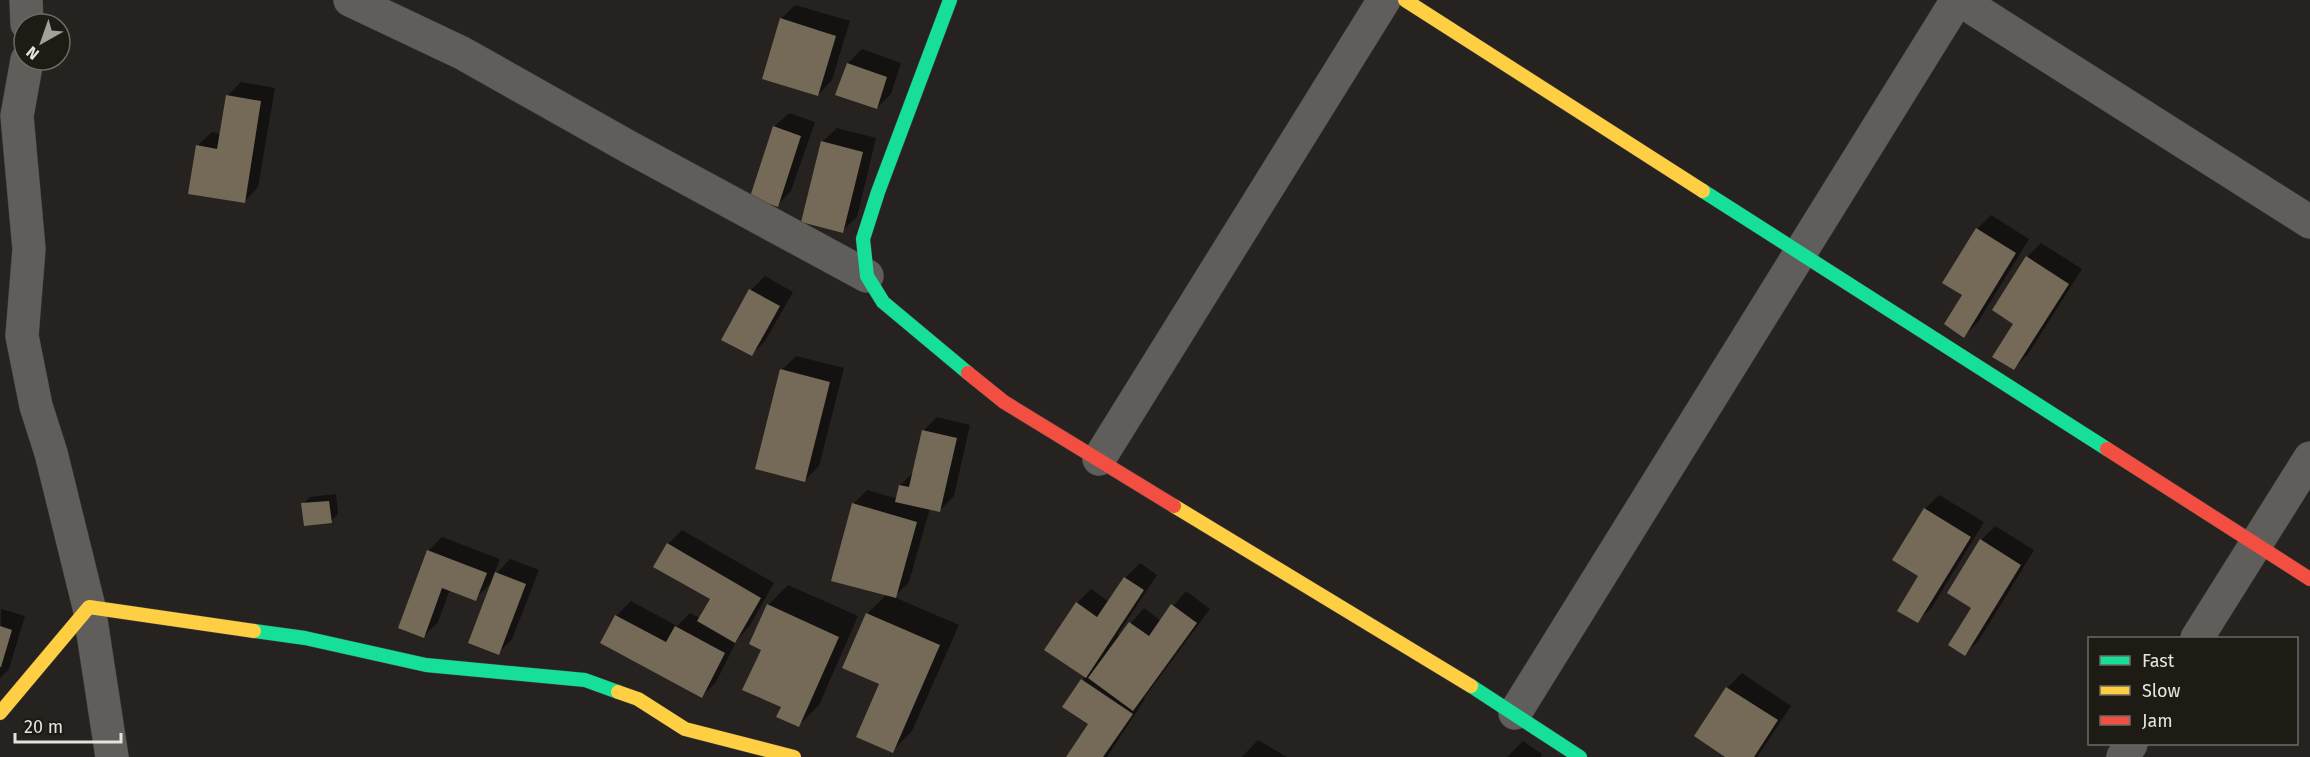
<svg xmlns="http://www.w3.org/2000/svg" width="2310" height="757" viewBox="0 0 2310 757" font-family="'Fira Sans',sans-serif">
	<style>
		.shadow { fill: #0007 }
		.building { fill: #756a57 }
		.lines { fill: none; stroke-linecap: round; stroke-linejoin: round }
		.street-casing { stroke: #413f3c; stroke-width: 34 }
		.fast-casing { stroke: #413f3c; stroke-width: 15 }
		.slow-casing { stroke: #413f3c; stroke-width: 15 }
		.jam-casing { stroke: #413f3c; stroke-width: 15 }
		.street { stroke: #5f5e5a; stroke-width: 33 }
		.fast { stroke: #16e098; stroke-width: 14 }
		.slow { stroke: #ffcf43; stroke-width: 14 }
		.jam { stroke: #f24e42; stroke-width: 14 }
	</style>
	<rect width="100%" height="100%" fill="#25221f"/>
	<g class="shadow">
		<path d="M795,5L850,21L832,80L818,95L781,19Z"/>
		<path d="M862,49L901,63L891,94L877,108L837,94L848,63Z"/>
		<path d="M241,82L275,88L258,187L244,202L197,146L212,132L221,134L227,96Z"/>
		<path d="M789,113L815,122L791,191L777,205L774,127Z"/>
		<path d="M837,128L876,138L857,217L842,231L822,142Z"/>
		<path d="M1991,215L2029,239L1978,322L1964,336V295L1977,229Z"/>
		<path d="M2041,243L2082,269L2028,354L2014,368L2015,324L2027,257Z"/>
		<path d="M765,276L793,292L765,341L751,355L723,339L751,290Z"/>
		<path d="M796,356L844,368L819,466L805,480L782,370Z"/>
		<path d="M937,417L970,425L954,496L940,510L930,508L909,582L894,597L959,625L912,731L892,751L867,614L887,594L853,504L867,490L898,499L900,485L914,472L923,431Z"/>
		<path d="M336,494L338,514L331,521L303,504L310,497Z"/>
		<path d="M1939,495L1984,522L1932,607L1918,621L1925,509Z"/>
		<path d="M1995,526L2034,550L1979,640L1965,654L1973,607L1981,540Z"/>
		<path d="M682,530L774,583L749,627L738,638L716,682L702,696L602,642L617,615L631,601L677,626L690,613L700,618L712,598L668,544Z"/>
		<path d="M442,537L500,559L493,577L510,559L539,570L512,639L498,653L493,581L475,599L450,589L438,622L424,636L428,551Z"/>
		<path d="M1140,563L1157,575L1118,634L1120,636L1144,608L1161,621L1186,591L1210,609L1144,698L1145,699L1107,757H1068L1091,724L1064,706L1086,676L1077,603L1091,589L1109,602L1125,578Z"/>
		<path d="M788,585L858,616L819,705L799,725L783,706L768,605Z"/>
		<path d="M1,609L25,616L9,669L0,678Z"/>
		<path d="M1742,673L1791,706L1757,757H1728L1696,736L1728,687Z"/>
		<path d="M1258,740L1287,757H1242Z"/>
		<path d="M1523,741L1542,754L1541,757H1507Z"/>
	</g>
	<g class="building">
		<path d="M780,18L836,36L818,96L762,79Z"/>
		<path d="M847,63L887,77L877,109L835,95Z"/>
		<path d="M226,95L261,101L245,203L188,194L196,145L217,149Z"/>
		<path d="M773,126L801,136L778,207L750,197Z"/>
		<path d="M821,141L863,152L843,233L801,222Z"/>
		<path d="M1976,228L2016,253L1964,338L1944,324L1962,295L1942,283Z"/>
		<path d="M2026,256L2069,284L2014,370L1992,357L2013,324L1992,310Z"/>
		<path d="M749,289L780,306L752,356L721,340Z"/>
		<path d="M780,369L830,382L805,482L755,469Z"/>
		<path d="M922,430L957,438L940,512L895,502L899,485L909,487Z"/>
		<path d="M329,501L332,523L304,526L301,503Z"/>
		<path d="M852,503L917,522L896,598L831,581Z"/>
		<path d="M1924,508L1971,537L1918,623L1897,611L1918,576L1892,560Z"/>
		<path d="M1980,539L2021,565L1965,656L1948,645L1971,608L1947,593Z"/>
		<path d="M667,543L761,598L735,643L697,621L710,599L653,567Z"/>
		<path d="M427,550L487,573L476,601L442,588L424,638L398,628Z"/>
		<path d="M495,572L526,584L499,655L468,643Z"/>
		<path d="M1124,577L1144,590L1086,678L1044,650L1076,602L1097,617Z"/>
		<path d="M767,604L839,637L799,727L776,717L781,707L742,690L761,650L749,644Z"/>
		<path d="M1171,604L1197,623L1133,711L1088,678L1129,622L1149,636Z"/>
		<path d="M866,613L940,645L893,753L856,737L879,684L842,668Z"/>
		<path d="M615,615L666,642L675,626L725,653L702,698L600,643Z"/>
		<path d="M0,626L12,630L1,667H0Z"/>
		<path d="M1081,679L1133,714L1103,757H1066L1088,724L1062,707Z"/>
		<path d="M1726,687L1778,720L1754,757H1725L1694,736Z"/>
	</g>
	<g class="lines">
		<defs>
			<g id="street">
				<path d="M26,0L27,24"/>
				<path d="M350,0L462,53L627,146L867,276"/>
				<path d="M1960,0L2310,222"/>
				<path d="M27,60L17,116L29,249L22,336L36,406L51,453L89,607L112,757"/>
				<path d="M1099,459L1384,0"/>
				<path d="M2197,638L2310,458"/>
				<path d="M1515,713L1957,0"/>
				<path d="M2123,757L2131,744"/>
			</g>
			<g id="fast">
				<path d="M950,0L878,192L863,239L867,276L883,302L968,373"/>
				<path d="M1703,191L2107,449"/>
				<path d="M254,631L305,638L426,665L585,680L618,692"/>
				<path d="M1471,686L1580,757"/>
			</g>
			<g id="slow">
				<path d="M1405,0L1703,191"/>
				<path d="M1174,506L1471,686"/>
				<path d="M618,692L638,699L685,729L794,757"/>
				<path d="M0,713L89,607L254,631"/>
			</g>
			<g id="jam">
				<path d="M968,373L1004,402L1174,506"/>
				<path d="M2107,449L2310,579"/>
			</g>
		</defs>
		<use href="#street" class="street-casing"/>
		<use href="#fast" class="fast-casing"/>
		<use href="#slow" class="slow-casing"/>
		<use href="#jam" class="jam-casing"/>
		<use href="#street" class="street"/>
		<use href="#fast" class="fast"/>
		<use href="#slow" class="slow"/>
		<use href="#jam" class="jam"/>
	</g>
	<rect x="2088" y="637" width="210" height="108" fill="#1e1a14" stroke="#6e6a65" stroke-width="1.5"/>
	<rect x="2100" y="656" width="30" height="9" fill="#16e098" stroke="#6e6a65" stroke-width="1.5"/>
	<text x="2142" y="667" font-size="18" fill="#e6e3df">Fast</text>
	<rect x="2100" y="686" width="30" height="9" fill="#ffcf43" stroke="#6e6a65" stroke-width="1.5"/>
	<text x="2142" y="697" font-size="18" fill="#e6e3df">Slow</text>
	<rect x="2100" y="716" width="30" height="9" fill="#f24e42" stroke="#6e6a65" stroke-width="1.5"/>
	<text x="2142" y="727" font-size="18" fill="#e6e3df">Jam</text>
	<g transform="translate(42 42) rotate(220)"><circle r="28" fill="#1e1a14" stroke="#6e6a65" stroke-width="1.5"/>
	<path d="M0-4.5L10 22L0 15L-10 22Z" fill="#a29f9c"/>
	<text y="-9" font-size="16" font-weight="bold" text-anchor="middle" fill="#e6e3df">N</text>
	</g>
	<path d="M15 733v9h106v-9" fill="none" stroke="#e6e3df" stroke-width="3"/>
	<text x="24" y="733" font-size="18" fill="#e6e3df" stroke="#1e1a14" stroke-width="4.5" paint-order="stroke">20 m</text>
</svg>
